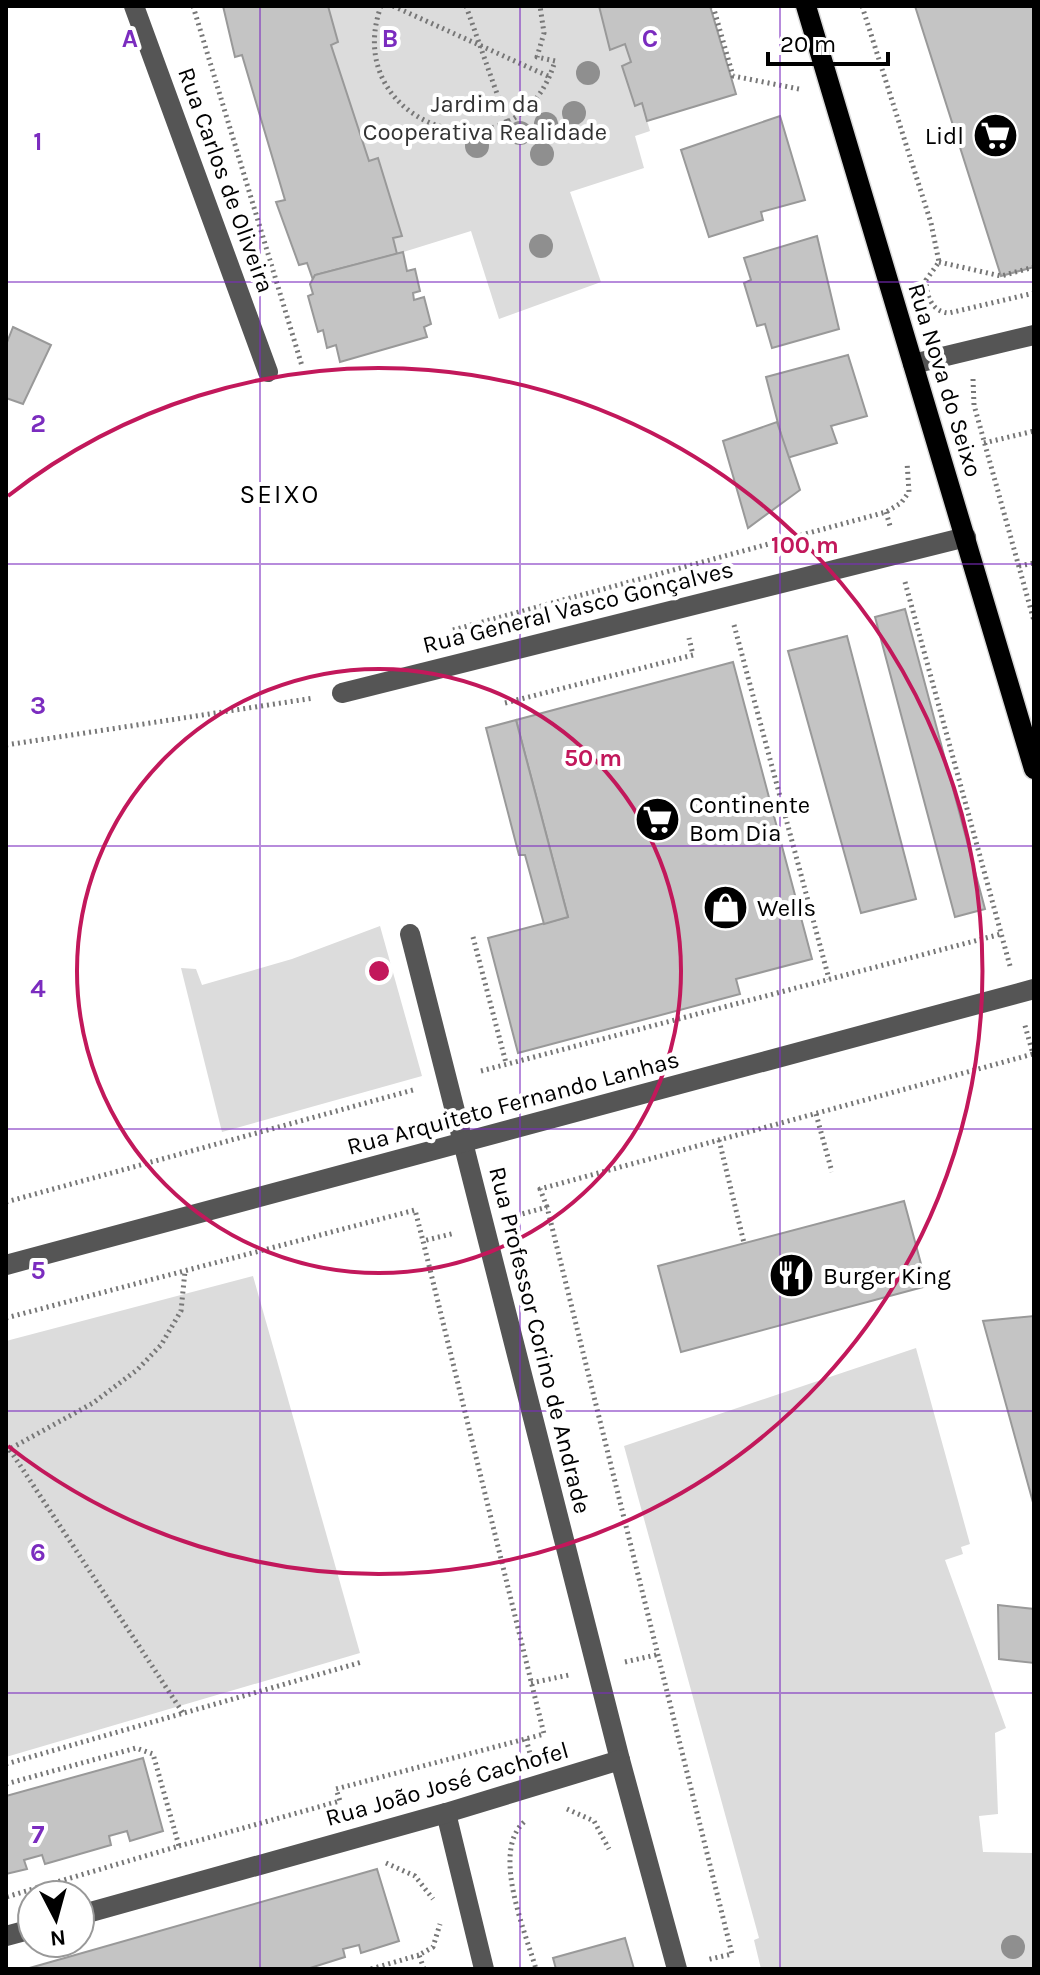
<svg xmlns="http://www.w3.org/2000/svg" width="1040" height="1975" viewBox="0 0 1040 1975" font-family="Karla,sans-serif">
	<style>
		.green { fill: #dcdcdc }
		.building { fill: #c4c4c4; stroke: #999; stroke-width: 2 }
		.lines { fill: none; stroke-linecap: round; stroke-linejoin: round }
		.major-casing { stroke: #dbdbdb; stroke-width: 23 }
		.path { stroke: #777; stroke-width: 5; stroke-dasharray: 2 4; stroke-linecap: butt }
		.minor { stroke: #555; stroke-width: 20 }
		.major { stroke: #000; stroke-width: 20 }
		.tree { fill: #8f8f8f }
		.grid { fill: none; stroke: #7b2cbf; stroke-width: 2; stroke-opacity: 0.55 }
		.ring { fill: none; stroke: #c2185b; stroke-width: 4 }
		.labels { text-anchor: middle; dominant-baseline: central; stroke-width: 8; stroke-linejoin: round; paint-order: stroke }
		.park-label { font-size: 24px; fill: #333; stroke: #fff }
		.poi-label { font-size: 24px; fill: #000; stroke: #fff; text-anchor: start }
		.street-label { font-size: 24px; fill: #000; stroke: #fff }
		.neighbourhood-label { font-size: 26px; letter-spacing: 2px; fill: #000; stroke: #fff }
		.grid-label { font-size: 26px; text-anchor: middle; font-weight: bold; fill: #7b2cbf; stroke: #fff; stroke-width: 8; stroke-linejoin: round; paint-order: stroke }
		.centre { fill: #c2185b; stroke: #fff; stroke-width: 4 }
		.ring-label { font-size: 24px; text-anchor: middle; font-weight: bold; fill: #c2185b; stroke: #fff; stroke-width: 8; stroke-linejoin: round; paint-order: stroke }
	</style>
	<rect width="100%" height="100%" fill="#fff"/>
	<g class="green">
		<path d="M328,6H599L610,50L625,44L631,62L622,66L635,105L642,103L650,131L635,136L644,168L570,192L601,282L499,319L471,231L397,254L393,238L401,235L378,159L369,161L331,45L338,41Z"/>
		<path d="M380,926L422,1076L222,1132L181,968L196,969L202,985L292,959Z"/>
		<path d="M253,1276L360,1653L6,1757V1341Z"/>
		<path d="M916,1348L970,1544L961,1547L963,1554L945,1560L1006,1728L995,1733L998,1814L979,1816L983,1852L1034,1853V1969H761L754,1940L759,1938L624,1446Z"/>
	</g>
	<g class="building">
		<path d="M223,6H328L338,42L331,45L369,161L378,158L402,236L393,238L397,254L315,275L313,280L307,263L299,265L276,202L285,200L242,55L235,57Z"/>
		<path d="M599,6H710L736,94L647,121L642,103L635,106L622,66L631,62L625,44L610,50Z"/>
		<path d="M915,6H1034V267L1001,276Z"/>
		<path d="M780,116L805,200L761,212L763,220L709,237L681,150Z"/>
		<path d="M817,236L839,329L772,348L765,324L757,326L744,283L751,280L744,258Z"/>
		<path d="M403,252L407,271L415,269L420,291L413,293L414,300L424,297L431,324L424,327L427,337L340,362L336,345L327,348L323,330L318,332L308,296L313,294L310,284L315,275Z"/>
		<path d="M13,327L51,345L23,404L6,398V345Z"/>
		<path d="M848,355L867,416L831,426L837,443L787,458L766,377Z"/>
		<path d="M777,422L800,490L748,528L723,441Z"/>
		<path d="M905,609L985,909L955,917L875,617Z"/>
		<path d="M847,636L916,899L861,913L788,651Z"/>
		<path d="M733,662L812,959L736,979L740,994L518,1053L488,938L568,917L516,720Z"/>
		<path d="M516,720L568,917L544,924L525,855H519L486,728Z"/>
		<path d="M904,1201L927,1286L681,1352L658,1266Z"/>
		<path d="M1034,1316V1506L983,1321Z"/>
		<path d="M998,1605L1034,1609V1663L999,1659Z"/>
		<path d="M143,1758L163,1831L130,1841L127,1831L109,1836L111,1845L45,1864L42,1855L24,1860L27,1869L6,1874V1796Z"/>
		<path d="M377,1869L399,1941L361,1953L359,1945L343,1949L345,1957L307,1969H26Z"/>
		<path d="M625,1938L634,1969H556L553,1958Z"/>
	</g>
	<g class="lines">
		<defs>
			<path id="major" d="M806,6L1034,769"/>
		</defs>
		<use href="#major" class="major-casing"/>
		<g class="path">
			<path d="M193,6L302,366"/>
			<path d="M381,6C338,126 518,187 555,61L537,57L544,33L540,6"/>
			<path d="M393,6L550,77"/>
			<path d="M466,6L507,122"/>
			<path d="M713,6L733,76L799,89"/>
			<path d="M862,6L931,223L939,262L926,280C926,296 932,312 949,313L1034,293"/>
			<path d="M939,262L1001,276L1034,267"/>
			<path d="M973,379L974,405L1034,621"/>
			<path d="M984,443L1034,431"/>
			<path d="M886,512L890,526"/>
			<path d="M1019,566L1034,563"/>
			<path d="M905,582L1010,966"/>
			<path d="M734,625L829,979"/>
			<path d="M453,630L886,512L901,503L909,492L907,462"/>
			<path d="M505,703L693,655L689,638"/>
			<path d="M6,745L314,698"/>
			<path d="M473,937L506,1063"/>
			<path d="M481,1071L1001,934"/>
			<path d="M816,1114L832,1172"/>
			<path d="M719,1140L744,1243"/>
			<path d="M6,1202L413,1090"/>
			<path d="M547,1207L540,1189L1033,1054L1024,1022"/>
			<path d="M511,1217L547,1207L732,1954L706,1960"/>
			<path d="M6,1318L415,1210L423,1241"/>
			<path d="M10,1450L183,1713"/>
			<path d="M6,1451L93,1403L137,1370L161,1345L181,1311L185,1271"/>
			<path d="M625,1662L660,1654"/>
			<path d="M531,1683L569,1675"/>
			<path d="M526,1739L531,1757"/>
			<path d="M6,1764L362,1662"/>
			<path d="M6,1784L136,1748L153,1754L179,1846L6,1897"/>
			<path d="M567,1809L594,1821L609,1849"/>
			<path d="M524,1822C491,1852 525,1931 536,1969"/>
			<path d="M179,1846L340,1801L336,1789L544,1734L423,1241L455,1233"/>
			<path d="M386,1863L415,1876L433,1899"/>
			<path d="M51,1954L76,1947"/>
			<path d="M371,1969L419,1955"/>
			<path d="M424,1969L419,1955L433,1947L440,1924"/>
		</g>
		<g class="minor">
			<path d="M134,6L268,372"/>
			<path d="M913,364L1034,335"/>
			<path d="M342,693L966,537"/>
			<path d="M410,934L620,1760"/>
			<path d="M6,1265L1034,989"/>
			<path d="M446,1813L484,1969"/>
			<path d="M80,1915L446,1813L620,1760L677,1969"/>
			<path d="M6,1936L32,1929"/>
		</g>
		<use href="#major" class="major"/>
	</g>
	<g class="tree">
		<circle cx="588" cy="73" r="12"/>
		<circle cx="574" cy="113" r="12"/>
		<circle cx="546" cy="124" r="12"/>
		<circle cx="520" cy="133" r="12"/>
		<circle cx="477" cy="146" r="12"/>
		<circle cx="542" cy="154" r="12"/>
		<circle cx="541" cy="246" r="12"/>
		<circle cx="1013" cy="1947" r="12"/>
	</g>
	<path class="grid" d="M260,6V1969M520,6V1969M780,6V1969M6,282H1034M6,564H1034M6,846H1034M6,1129H1034M6,1411H1034M6,1693H1034"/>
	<g class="ring">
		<circle cx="379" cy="971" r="302"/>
		<path d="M8 496A603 603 0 1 1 8 1446"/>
	</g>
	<defs>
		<symbol id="supermarket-disc" viewBox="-11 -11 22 22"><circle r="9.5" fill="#000" stroke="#fff"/><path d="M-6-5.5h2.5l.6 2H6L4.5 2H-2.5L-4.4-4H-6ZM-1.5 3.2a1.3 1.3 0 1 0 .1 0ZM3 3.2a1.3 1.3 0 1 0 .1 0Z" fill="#fff"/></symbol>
		<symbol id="shop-disc" viewBox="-11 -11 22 22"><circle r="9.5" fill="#000" stroke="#fff"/><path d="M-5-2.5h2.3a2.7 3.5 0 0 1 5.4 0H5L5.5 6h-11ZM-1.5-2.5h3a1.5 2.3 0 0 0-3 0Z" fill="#fff"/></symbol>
		<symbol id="restaurant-disc" viewBox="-11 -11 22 22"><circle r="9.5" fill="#000" stroke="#fff"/><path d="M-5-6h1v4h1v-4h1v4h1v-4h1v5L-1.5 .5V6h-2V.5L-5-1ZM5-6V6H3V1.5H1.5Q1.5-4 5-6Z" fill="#fff"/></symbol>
	</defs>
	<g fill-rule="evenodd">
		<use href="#supermarket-disc" x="970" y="110" width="51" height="51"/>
		<use href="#supermarket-disc" x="632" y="794" width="51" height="51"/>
		<use href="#shop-disc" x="700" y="882" width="51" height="51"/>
		<use href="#restaurant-disc" x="766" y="1250" width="51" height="51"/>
	</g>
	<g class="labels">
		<g class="park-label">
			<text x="485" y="104">Jardim da<tspan x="485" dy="28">Cooperativa Realidade</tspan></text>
		</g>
		<g class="poi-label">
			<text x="964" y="136" text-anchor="end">Lidl</text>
			<text x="689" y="805">Continente<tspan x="689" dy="28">Bom Dia</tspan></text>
			<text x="757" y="908">Wells</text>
			<text x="823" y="1276">Burger King</text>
		</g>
		<g class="street-label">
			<text transform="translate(226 180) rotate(70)">Rua Carlos de Oliveira</text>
			<text transform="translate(945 380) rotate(73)">Rua Nova do Seixo</text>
			<text transform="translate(578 607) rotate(-14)">Rua General Vasco Gonçalves</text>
			<text transform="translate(513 1103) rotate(-15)">Rua Arquiteto Fernando Lanhas</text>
			<text transform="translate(540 1340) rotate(76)">Rua Professor Corino de Andrade</text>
			<text transform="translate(447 1784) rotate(-16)">Rua João José Cachofel</text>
		</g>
		<g class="neighbourhood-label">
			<text x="280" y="494">SEIXO</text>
		</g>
	</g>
	<g class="grid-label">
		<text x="130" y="47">A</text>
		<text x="390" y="47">B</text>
		<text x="650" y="47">C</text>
		<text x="38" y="150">1</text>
		<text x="38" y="432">2</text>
		<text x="38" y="714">3</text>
		<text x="38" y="997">4</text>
		<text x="38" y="1279">5</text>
		<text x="38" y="1561">6</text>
		<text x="38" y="1843">7</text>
	</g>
	<circle cx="379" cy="971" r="12" class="centre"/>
	<g class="ring-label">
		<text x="805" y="553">100 m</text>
		<text x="593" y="766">50 m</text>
	</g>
	<rect width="1040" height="1975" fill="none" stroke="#000000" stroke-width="16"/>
	<g transform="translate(56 1919) rotate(174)"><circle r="38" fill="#ffffff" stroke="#999999" stroke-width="2"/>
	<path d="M0-6L14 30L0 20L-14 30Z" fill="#000000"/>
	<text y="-12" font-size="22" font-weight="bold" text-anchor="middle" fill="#000000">N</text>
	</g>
	<path d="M768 52v12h120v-12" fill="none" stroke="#000000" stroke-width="4"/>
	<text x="780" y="52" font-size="24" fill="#000000" stroke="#ffffff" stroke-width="6" paint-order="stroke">20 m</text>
</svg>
